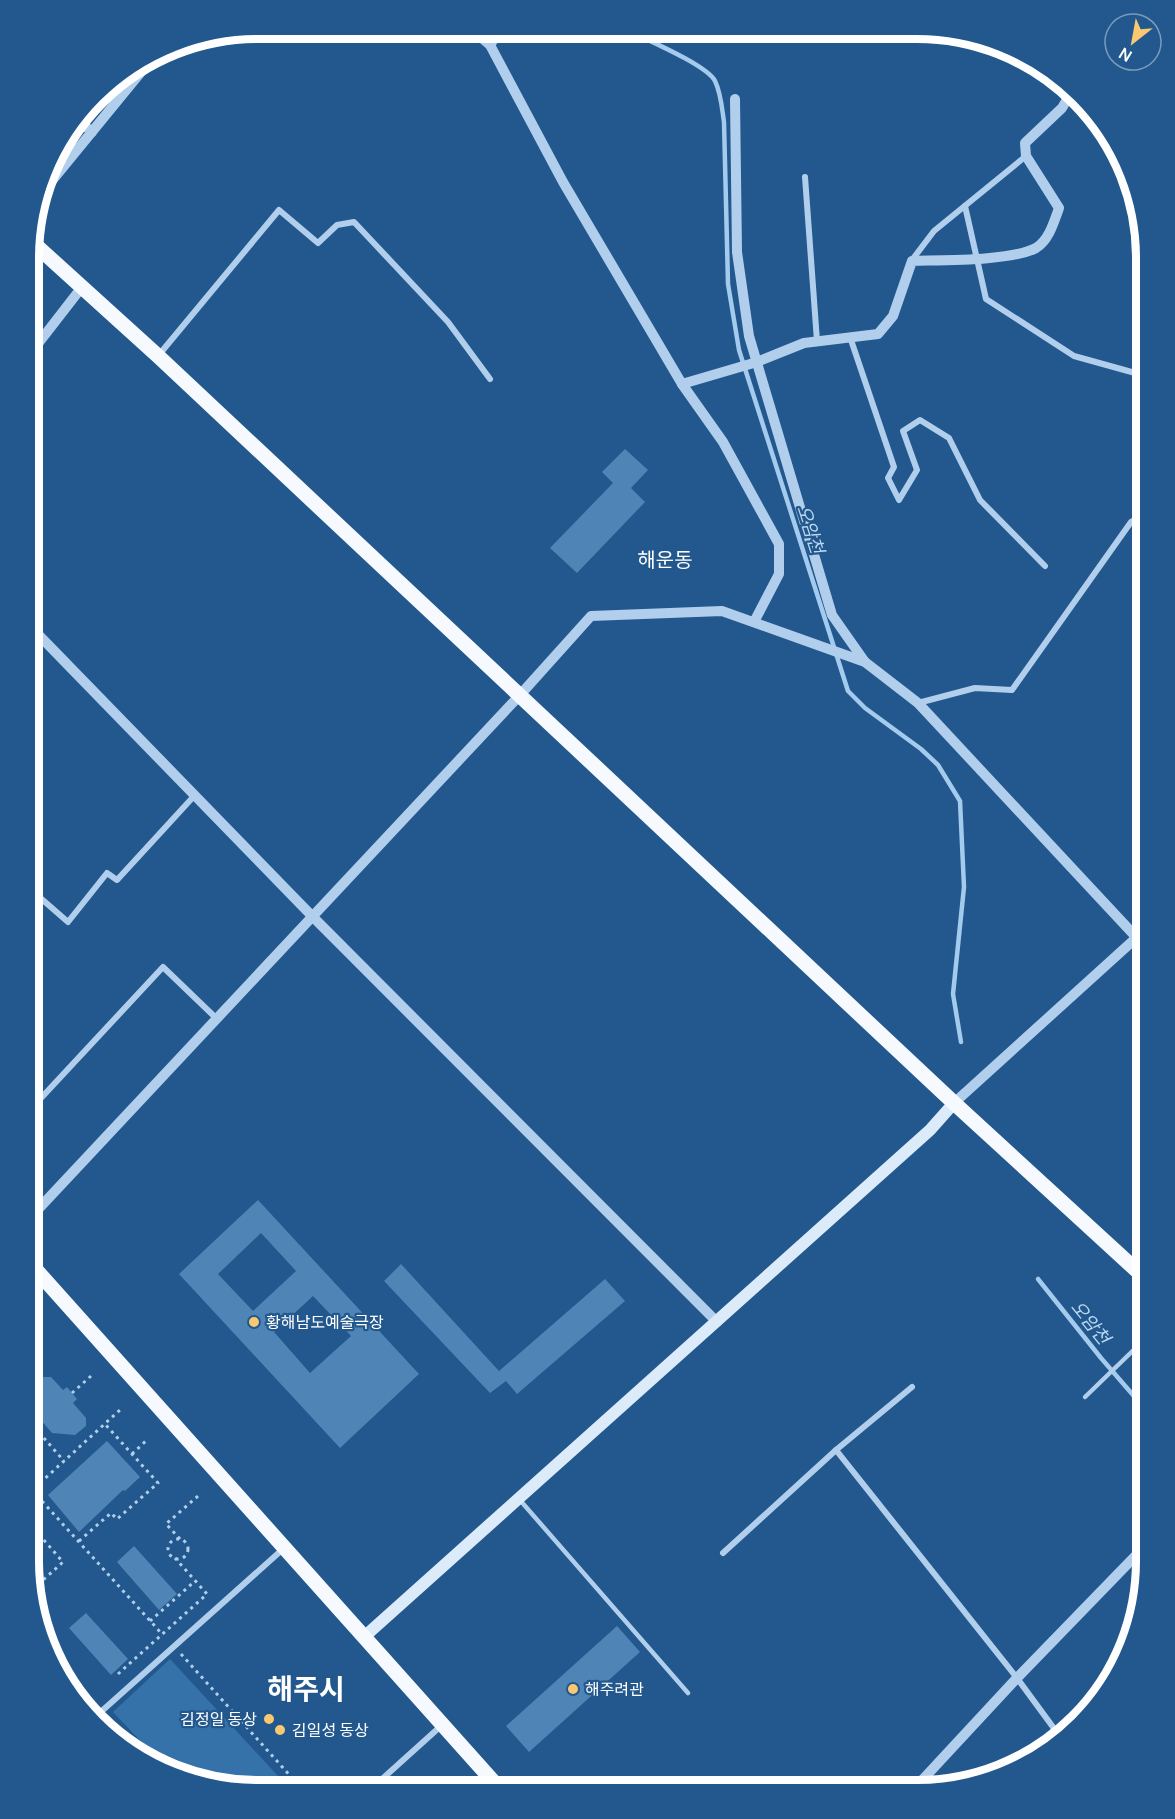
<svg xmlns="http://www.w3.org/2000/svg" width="1175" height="1819" viewBox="0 0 1175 1819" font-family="Manrope,'Noto Sans KR',sans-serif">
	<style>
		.green { fill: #3672aa }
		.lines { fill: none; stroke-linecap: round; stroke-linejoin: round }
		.stream { stroke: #a4cbed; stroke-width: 4.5 }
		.building { fill: #4f84b6; fill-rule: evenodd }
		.path { stroke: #b1cfec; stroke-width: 3; stroke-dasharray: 3 4.5; stroke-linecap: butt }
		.service { stroke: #b1cfec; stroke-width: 4.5 }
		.minor { stroke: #b1cfec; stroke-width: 6 }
		.tertiary { stroke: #b1cfec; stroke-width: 10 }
		.secondary { stroke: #dcebf9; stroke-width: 12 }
		.primary { stroke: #f6fafe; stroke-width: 15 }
		.poi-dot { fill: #f8c872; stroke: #22588d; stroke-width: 2 }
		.labels { text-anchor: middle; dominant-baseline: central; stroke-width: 4.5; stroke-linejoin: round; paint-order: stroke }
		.poi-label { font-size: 16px; fill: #fff; stroke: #22588d; text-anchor: start }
		.water-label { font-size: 18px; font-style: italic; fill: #bcd9f3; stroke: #22588d }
		.quarter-label { font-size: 20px; fill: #fff; stroke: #22588d }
		.town-label { font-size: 28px; font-weight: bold; fill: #fff; stroke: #22588d }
		.rim { fill: none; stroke: #fff; stroke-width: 8 }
	</style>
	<rect width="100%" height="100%" fill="#22588d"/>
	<path class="green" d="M170,1659L290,1789H229L171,1773L113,1712Z"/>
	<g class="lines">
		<g class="stream">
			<path d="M627,30C645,39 707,65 715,81C721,93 722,109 724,122L728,284L739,350L848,691L865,708L921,749L938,765L960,801L964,887L953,994L961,1042"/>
			<path d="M1038,1279L1101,1358L1146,1410"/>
		</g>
	</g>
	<g class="building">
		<path d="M625,449L648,470L631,488L645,502L577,573L550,548L613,483L602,472Z"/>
		<path d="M258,1200L419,1374L340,1448L179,1274ZM261,1233L296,1271L253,1311L218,1274ZM313,1296L351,1336L310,1373L274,1332Z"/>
		<path d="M401,1264L499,1371L605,1279L625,1301L517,1394L506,1381L490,1393L384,1281Z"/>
		<path d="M32,1377H51L63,1390L67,1387L77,1399L73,1403L86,1418V1426L75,1435L52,1433L32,1410Z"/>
		<path d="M107,1441L140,1477L125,1491L123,1490L79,1532L48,1495Z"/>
		<path d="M134,1546L177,1594L159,1610L117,1562Z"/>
		<path d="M86,1613L128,1659L111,1675L69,1628Z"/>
		<path d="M617,1626L640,1652L529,1752L506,1726Z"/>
	</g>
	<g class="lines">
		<g class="path">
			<path d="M72,1393L91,1376"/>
			<path d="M29,1421L64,1461"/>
			<path d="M132,1454L148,1439"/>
			<path d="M32,1490L162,1634"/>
			<path d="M29,1493L121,1409"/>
			<path d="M29,1523L63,1562L34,1588"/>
			<path d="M180,1539L166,1524L198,1496"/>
			<circle cx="178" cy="1549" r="10"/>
			<path d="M79,1541L111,1513L117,1519L158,1483L105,1424"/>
			<path d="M150,1621L195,1581"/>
			<path d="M181,1654L302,1789"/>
			<path d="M118,1674L207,1594L175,1558"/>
		</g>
		<g class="service">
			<path d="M1085,1397L1146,1338"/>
			<path d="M519,1499L688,1693"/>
		</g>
		<g class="minor">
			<path d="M805,177L817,341"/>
			<path d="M965,206L986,299L1074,356L1146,376"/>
			<path d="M912,260L934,231L1026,156"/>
			<path d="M850,337L894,467L888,478L899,500L917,470L903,431L920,420L949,438L980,500L1045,566"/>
			<path d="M158,356L279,210L318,243L337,225L354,222L448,322L490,379"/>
			<path d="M918,703L975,688L1012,690L1131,522L1146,514"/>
			<path d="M29,888L68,922L107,873L117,880L195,795"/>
			<path d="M29,1111L163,967L217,1019"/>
			<path d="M836,1450L1017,1678L1061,1738"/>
			<path d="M723,1553L836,1450L912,1387"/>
			<path d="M99,1714L132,1751"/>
			<path d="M94,1718L283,1549"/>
			<path d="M371,1789L442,1725"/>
		</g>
		<g class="tertiary">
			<path d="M471,29L490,45L563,182L682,384L723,442L779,544V574L754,622"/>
			<path d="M490,45L501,29"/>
			<path d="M735,99L737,252L749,336L832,615L865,662"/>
			<path d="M79,121L92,132"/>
			<path d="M41,194L154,56"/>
			<path d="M30,354L82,287"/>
			<path d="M682,384L757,362L804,343L878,334L893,316L912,261C941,260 1012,261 1036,248C1049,240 1054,222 1059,208L1026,156L1025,143L1062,108L1072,91"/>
			<path d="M30,626L312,916L717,1322"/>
			<path d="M954,1103L1146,929"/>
			<path d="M29,1219L520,695L591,616L722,611L865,662L918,703L1137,938"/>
			<path d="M913,1790L1017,1678L1146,1545"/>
		</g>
		<path class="secondary" d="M364,1637L930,1130L954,1103"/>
		<g class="primary">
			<path d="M30,240L158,356L954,1103L1146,1279"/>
			<path d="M29,1262L500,1789"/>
		</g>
	</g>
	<g class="poi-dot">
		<circle cx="254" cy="1322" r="6"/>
		<circle cx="573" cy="1689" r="6"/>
		<circle cx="269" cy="1719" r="6"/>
		<circle cx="280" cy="1730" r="6"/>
	</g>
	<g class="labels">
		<g class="poi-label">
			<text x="266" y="1322">황해남도예술극장</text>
			<text x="585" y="1689">해주려관</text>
			<text x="257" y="1719" text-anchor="end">김정일 동상</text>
			<text x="292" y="1730">김일성 동상</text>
		</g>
		<g class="water-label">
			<text transform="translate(811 529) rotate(72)">오암천</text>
			<text transform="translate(1091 1322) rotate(51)">오암천</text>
		</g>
		<g class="quarter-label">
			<text x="665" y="559">해운동</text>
		</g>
		<g class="town-label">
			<text x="306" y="1688">해주시</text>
		</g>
	</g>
	<path d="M0 0H1175V1819H0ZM258 39H917A219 219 0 0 1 1136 258V1561A219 219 0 0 1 917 1780H258A219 219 0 0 1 39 1561V258A219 219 0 0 1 258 39Z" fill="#22588d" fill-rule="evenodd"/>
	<path class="rim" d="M258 39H917A219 219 0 0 1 1136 258V1561A219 219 0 0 1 917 1780H258A219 219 0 0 1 39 1561V258A219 219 0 0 1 258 39Z"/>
	<g transform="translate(1133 42) rotate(211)"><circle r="28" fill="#22588d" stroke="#7a9bbb" stroke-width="1.5"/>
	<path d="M0-4.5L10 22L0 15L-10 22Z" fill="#f8c872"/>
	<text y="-9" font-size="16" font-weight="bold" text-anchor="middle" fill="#ffffff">N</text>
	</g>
</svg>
